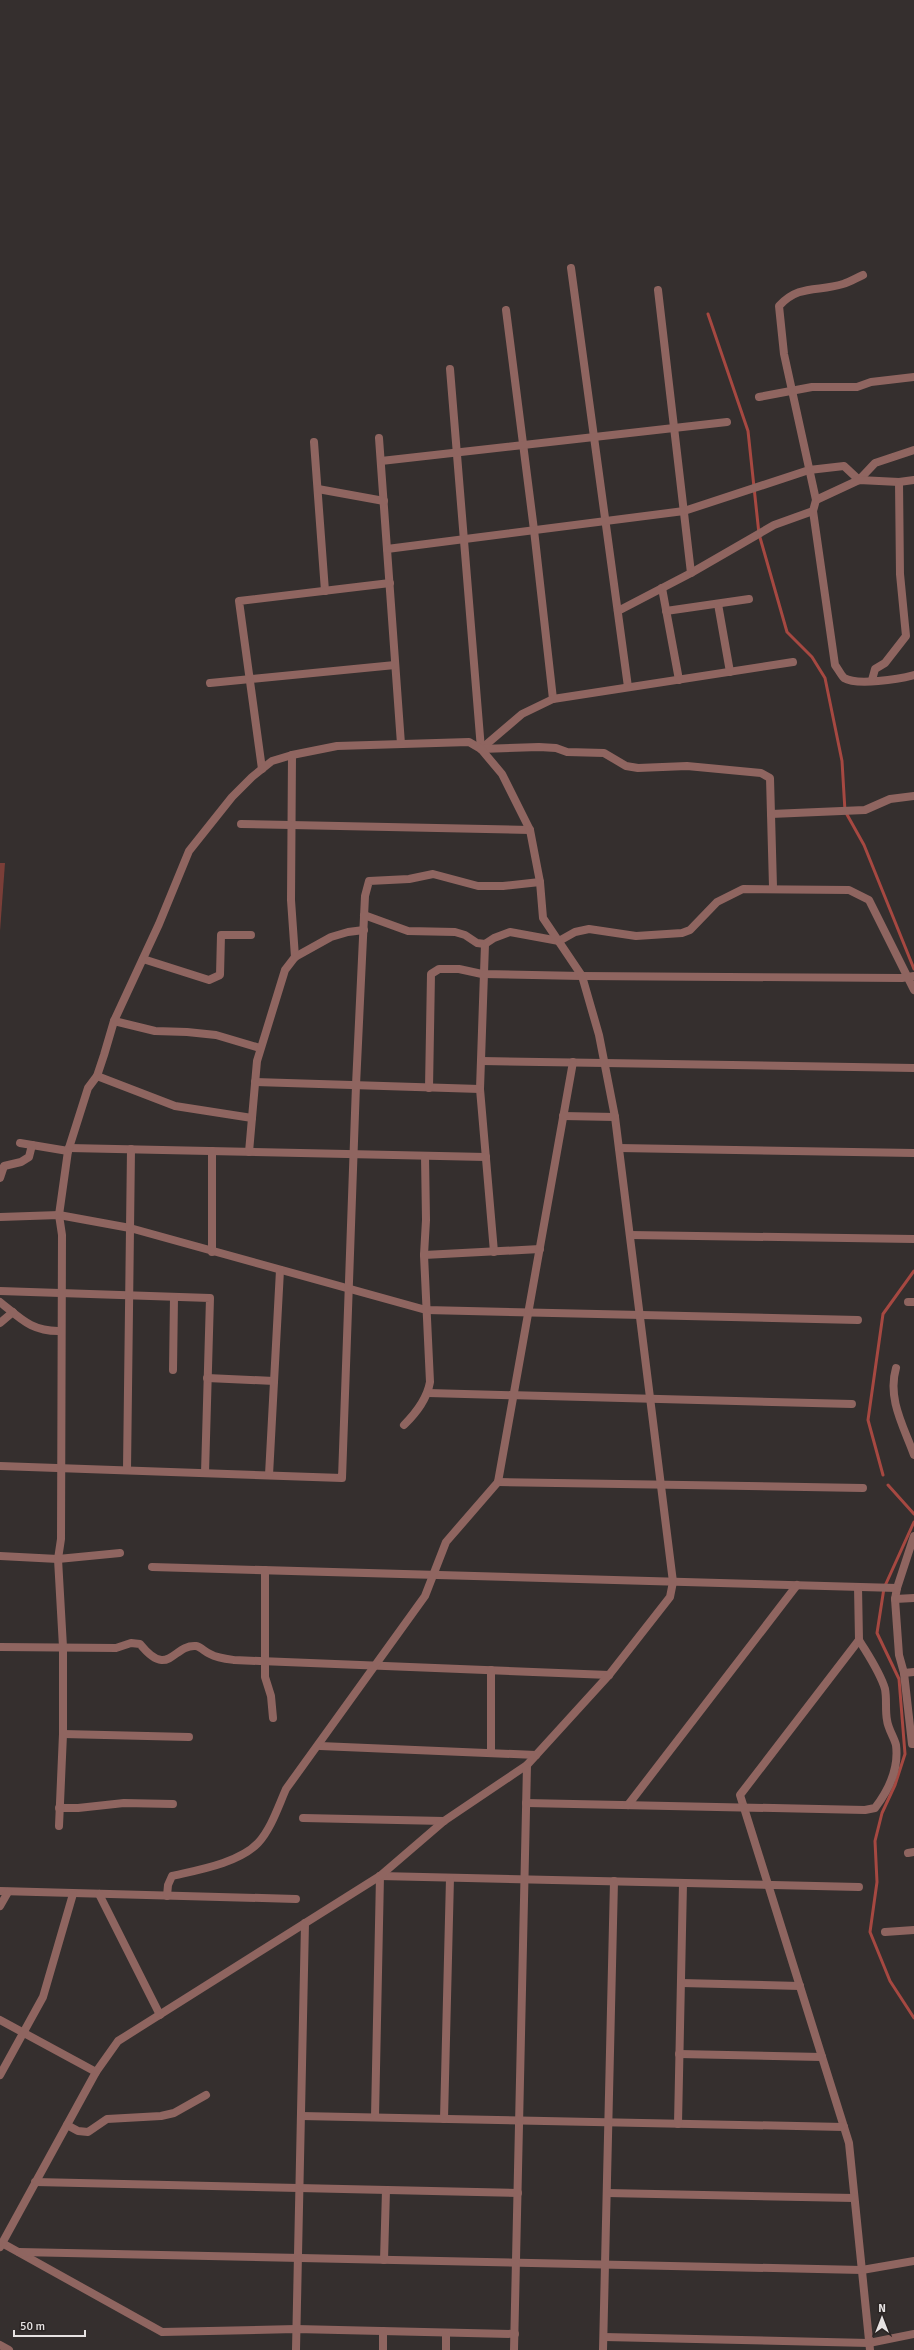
<svg xmlns="http://www.w3.org/2000/svg" width="914" height="2350" viewBox="0 0 914 2350" font-family="Signika,sans-serif">
	<style>
		.pitch { fill: #7a3e38 }
		.lines { fill: none; stroke-linecap: round; stroke-linejoin: round }
		.stream { stroke: #a64841; stroke-width: 3 }
		.minor { stroke: #8f6560; stroke-width: 8 }
		.tertiary { stroke: #8f6560; stroke-width: 8 }
	</style>
	<rect width="100%" height="100%" fill="#352f2e"/>
	<path class="pitch" d="M0,863H5L0,931Z"/>
	<g class="lines">
		<g class="stream">
			<path d="M708,314L748,431L759,534L787,632L812,657L825,678L842,761L845,811L864,845L914,969"/>
			<path d="M883,1475L868,1420L883,1314L914,1271"/>
			<path d="M888,1485L914,1514"/>
			<path d="M914,1522L884,1588L877,1633L899,1679L905,1754L895,1785L882,1813L875,1841L877,1882L870,1932L890,1981L914,2018"/>
		</g>
		<g class="minor">
			<path d="M571,268L628,687"/>
			<path d="M658,290L691,573"/>
			<path d="M506,310L534,530L553,699"/>
			<path d="M450,369L481,749"/>
			<path d="M759,397L812,387H857L871,382L914,377"/>
			<path d="M379,438L401,744"/>
			<path d="M314,442L325,591"/>
			<path d="M381,461L727,422"/>
			<path d="M318,489L384,501"/>
			<path d="M816,500L784,354L779,306C799,284 818,292 843,284C850,282 856,278 863,275"/>
			<path d="M813,511L835,665C838,669 841,675 844,678C857,686 899,679 914,675"/>
			<path d="M387,549L684,511L809,470L844,466L859,480L875,463L914,450"/>
			<path d="M662,588L679,680"/>
			<path d="M718,604L730,672"/>
			<path d="M618,611L691,573L774,525L813,511L816,500L859,480L899,482L914,480"/>
			<path d="M666,611L749,599"/>
			<path d="M872,680L875,669L885,663L906,636L900,574L899,482"/>
			<path d="M210,683L395,665"/>
			<path d="M481,749L522,714L553,699L793,662"/>
			<path d="M292,755L291,900L295,957"/>
			<path d="M262,769L239,601L390,583"/>
			<path d="M771,814L865,810L890,799L914,796"/>
			<path d="M241,824L530,830"/>
			<path d="M364,915L408,931L455,932L465,935L477,943L485,944L494,938L510,932L559,941L575,932L589,929L636,936L682,933L690,930L717,902L743,889L849,890L869,900L914,990"/>
			<path d="M485,944L480,1089L494,1252"/>
			<path d="M143,959L209,980L220,975L221,935H251"/>
			<path d="M114,1021L155,1031L187,1032L216,1035L260,1048"/>
			<path d="M482,1061L914,1068"/>
			<path d="M97,1076L175,1106L252,1118"/>
			<path d="M255,1082L480,1089"/>
			<path d="M429,1088L431,974L439,969H459L482,974L582,976L902,978L914,976"/>
			<path d="M563,1116L615,1117"/>
			<path d="M20,1143L68,1151"/>
			<path d="M69,1148L486,1157"/>
			<path d="M619,1148L914,1153"/>
			<path d="M249,1152L257,1061L285,970L295,957L331,937L348,932L364,930"/>
			<path d="M0,1178L4,1166L21,1162L29,1157L32,1145"/>
			<path d="M0,1217L59,1215L130,1228L426,1310L858,1320"/>
			<path d="M630,1235L914,1239"/>
			<path d="M212,1252V1151"/>
			<path d="M424,1255L540,1249"/>
			<path d="M0,1291L210,1298L205,1473"/>
			<path d="M0,1302C21,1319 32,1332 61,1331"/>
			<path d="M908,1302H914"/>
			<path d="M0,1323L13,1312"/>
			<path d="M896,1368C887,1399 904,1427 914,1455"/>
			<path d="M173,1370L174,1297"/>
			<path d="M207,1378L274,1381"/>
			<path d="M428,1393L852,1404"/>
			<path d="M404,1425C417,1412 427,1399 430,1382L424,1255L426,1220L425,1156"/>
			<path d="M0,1466L342,1478L356,1085L365,896L369,881L409,879L433,874L478,886H503L540,882"/>
			<path d="M127,1470L131,1149"/>
			<path d="M269,1475L280,1270"/>
			<path d="M498,1482L863,1488"/>
			<path d="M914,1536L897,1588L895,1599L899,1655L904,1673L912,1744H914"/>
			<path d="M0,1556L58,1559L120,1553"/>
			<path d="M152,1567L897,1588"/>
			<path d="M265,1570V1677L271,1696L273,1718"/>
			<path d="M858,1587L859,1640L740,1795L849,2143L870,2350"/>
			<path d="M895,1599L914,1598"/>
			<path d="M0,1647L116,1648L131,1643L140,1644C169,1680 173,1644 196,1646C201,1647 205,1652 210,1654C217,1658 226,1659 234,1660L609,1675"/>
			<path d="M904,1673L914,1672"/>
			<path d="M63,1734L189,1737"/>
			<path d="M320,1746L536,1755"/>
			<path d="M491,1753V1670"/>
			<path d="M526,1803L865,1810L875,1808C888,1791 899,1768 896,1745C894,1737 888,1729 887,1720C885,1710 887,1699 885,1689C880,1672 868,1655 859,1640"/>
			<path d="M628,1805L797,1585"/>
			<path d="M59,1808H78L124,1803L173,1804"/>
			<path d="M303,1818L444,1821"/>
			<path d="M59,1826L63,1734V1647L58,1559L61,1539L62,1235L59,1215L68,1151L88,1088L97,1076L104,1055L114,1021L159,924L189,851L232,797L252,777L272,761L292,755L337,746L469,742L481,749L539,747L556,748L567,752L604,753L626,766L638,768L687,766L761,773L770,778L773,887"/>
			<path d="M908,1853L914,1852"/>
			<path d="M380,1876L859,1887"/>
			<path d="M0,1891L296,1899"/>
			<path d="M99,1894L160,2015"/>
			<path d="M167,1896L168,1885L172,1876C198,1870 239,1863 258,1843C271,1829 278,1807 286,1789L425,1596L446,1542L498,1482L573,1062"/>
			<path d="M0,1906L8,1892"/>
			<path d="M885,1932L914,1930"/>
			<path d="M681,1983L800,1986"/>
			<path d="M0,2020L96,2072"/>
			<path d="M679,2054L822,2057"/>
			<path d="M0,2075L43,1997L73,1894"/>
			<path d="M301,2116L844,2127"/>
			<path d="M375,2117L380,1876"/>
			<path d="M444,2119L450,1878"/>
			<path d="M678,2124L683,1883"/>
			<path d="M67,2125L78,2131L88,2132L107,2119L161,2116L174,2113L206,2095"/>
			<path d="M35,2182L518,2193"/>
			<path d="M607,2193L854,2198"/>
			<path d="M2,2243L162,2332L296,2329L515,2334"/>
			<path d="M0,2247L96,2072L118,2041L380,1876L444,1821L527,1765"/>
			<path d="M19,2252L862,2270L914,2261"/>
			<path d="M384,2260L386,2190"/>
			<path d="M604,2337L869,2343L914,2334"/>
			<path d="M296,2350L305,1923"/>
			<path d="M383,2350V2331"/>
			<path d="M446,2350V2333"/>
			<path d="M603,2350L614,1881"/>
		</g>
		<g class="tertiary">
			<path d="M481,749L502,774L530,830L540,882L543,918L582,976L599,1035L615,1117L673,1582L670,1597L609,1675L527,1765L514,2350"/>
			<path d="M0,2345L9,2350"/>
		</g>
	</g>
	<g transform="translate(882 2318)" stroke="#2b2524" stroke-width="3" paint-order="stroke">
	<path d="M0-3L7 15L0 10L-7 15Z" fill="#e7e3e3"/>
	<text y="-6" font-size="11" font-weight="bold" text-anchor="middle" fill="#e7e3e3">N</text>
	</g>
	<path d="M14 2330v6h71v-6" fill="none" stroke="#e7e3e3" stroke-width="2"/>
	<text x="20" y="2330" font-size="12" fill="#e7e3e3" stroke="#2b2524" stroke-width="3" paint-order="stroke">50 m</text>
</svg>
